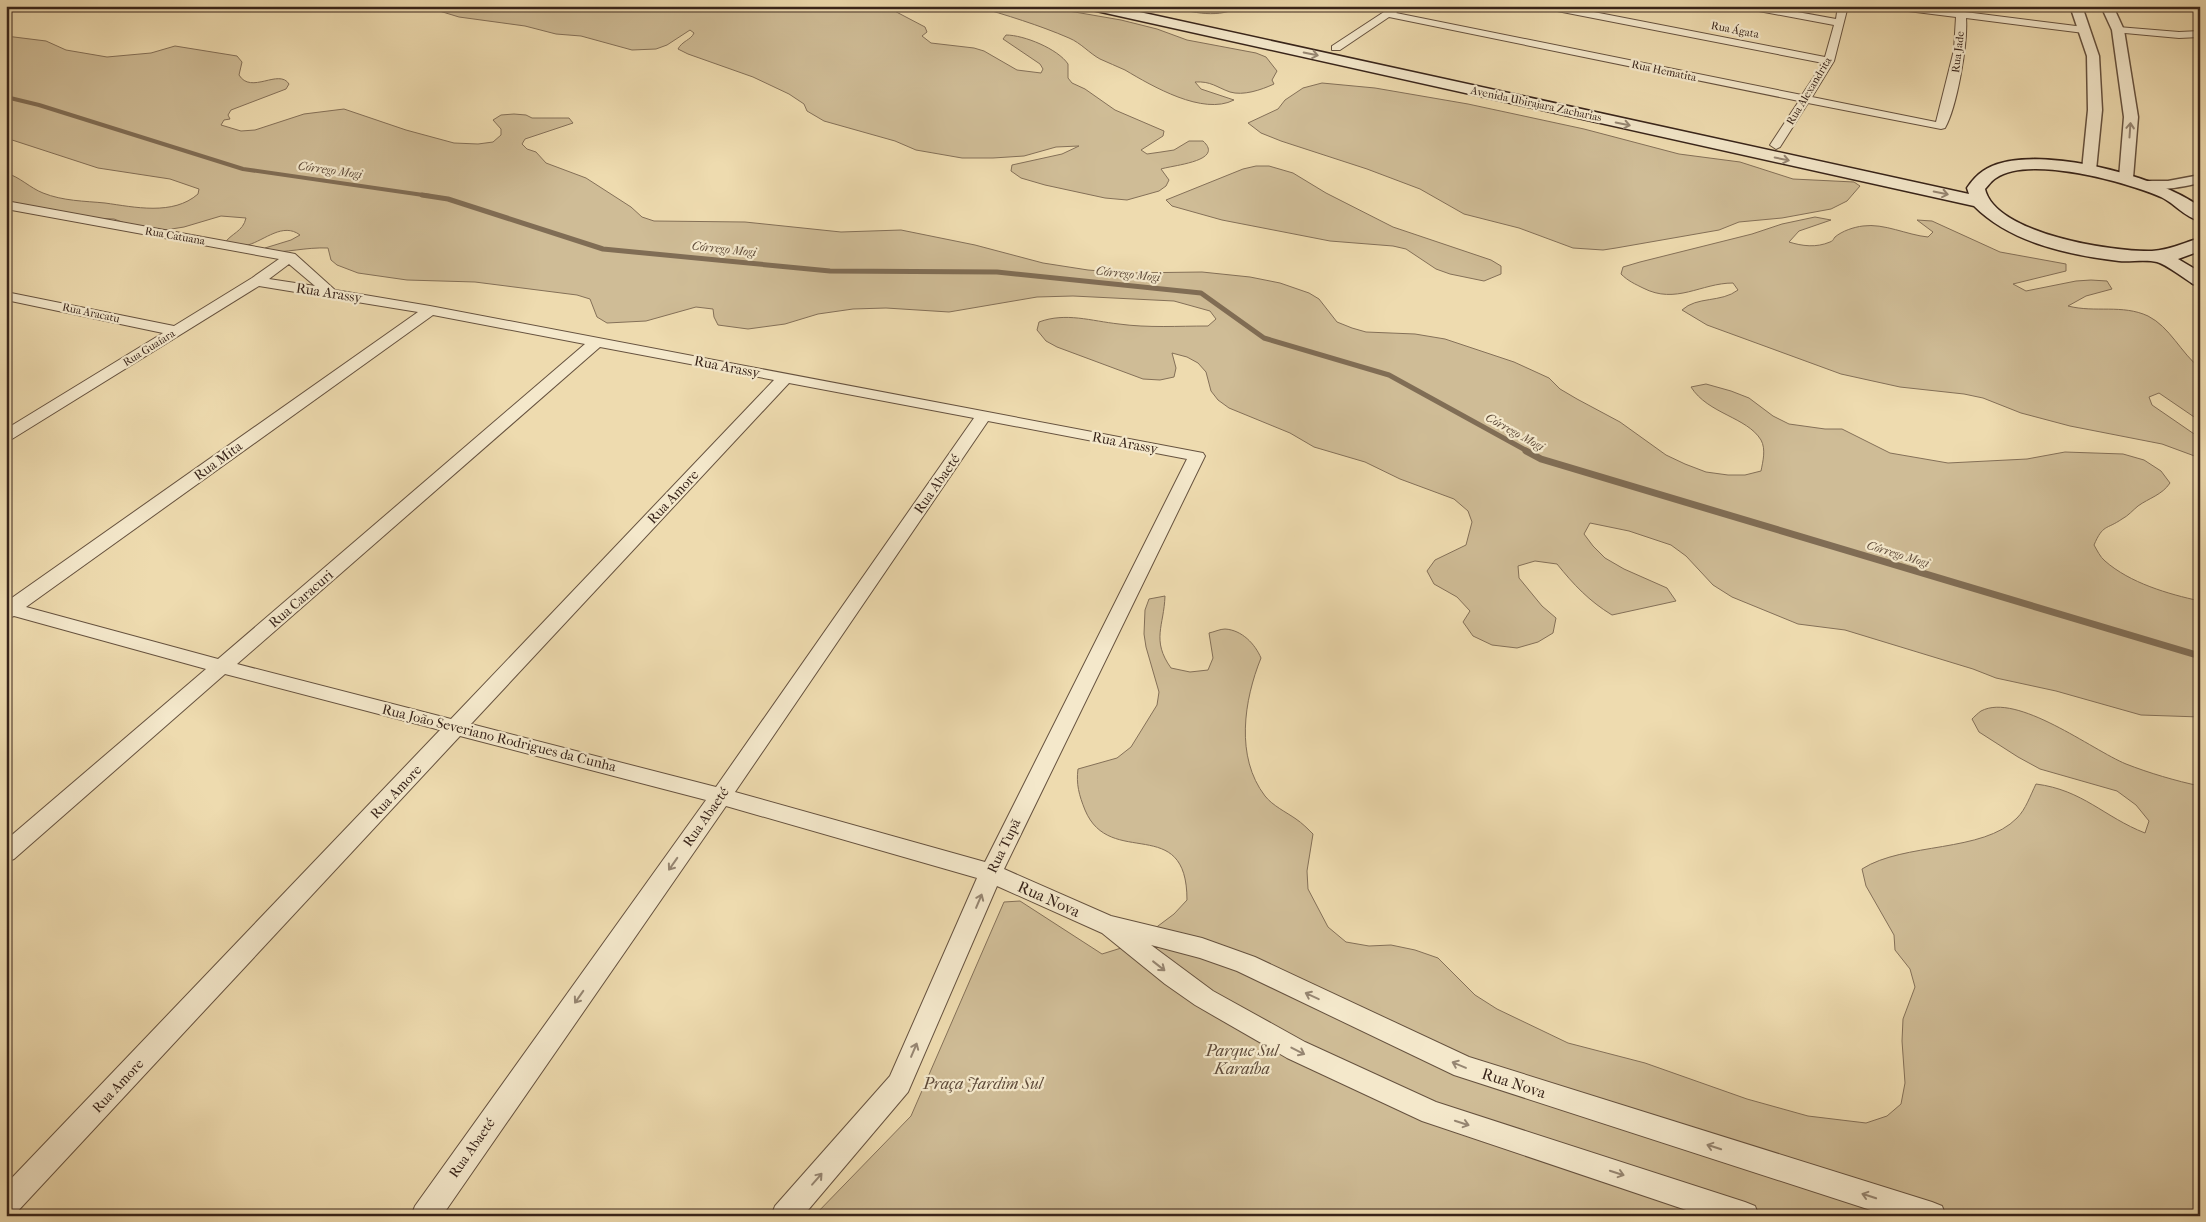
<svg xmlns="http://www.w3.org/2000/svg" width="2206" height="1222" viewBox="0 0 2206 1222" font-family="'IM FELL French Canon',serif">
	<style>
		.green { fill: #cfbc96; stroke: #847058 }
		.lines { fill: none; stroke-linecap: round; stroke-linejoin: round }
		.stream-far2 { stroke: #806d55; stroke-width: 4 }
		.stream-far1 { stroke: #806d55; stroke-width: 5 }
		.stream { stroke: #806d55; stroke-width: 7 }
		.minor-casing { stroke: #66523f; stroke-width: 2 }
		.tertiary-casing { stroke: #66523f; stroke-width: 3 }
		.secondary-casing { stroke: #38241a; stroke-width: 3 }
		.minor { fill: #f4e8cb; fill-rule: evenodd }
		.tertiary { fill: #f4e8cb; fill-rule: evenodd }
		.secondary { fill: #f4e8cb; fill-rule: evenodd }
		.oneway { stroke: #968672 }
		.labels { text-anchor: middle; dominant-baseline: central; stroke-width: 4.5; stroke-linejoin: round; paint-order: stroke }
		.far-street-label { font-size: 11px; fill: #38241a; stroke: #f4e8cb }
		.far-water-label { font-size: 12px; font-style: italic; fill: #5c4837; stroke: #f4e8cb }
		.street-label { font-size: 14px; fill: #38241a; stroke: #f4e8cb }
		.near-street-label { font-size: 16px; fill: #38241a; stroke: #f4e8cb }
		.near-park-label { font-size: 16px; font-style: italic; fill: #5e4a39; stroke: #f4e8cb }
	</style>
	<rect width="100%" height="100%" fill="#eedbaf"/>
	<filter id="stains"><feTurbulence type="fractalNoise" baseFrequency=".004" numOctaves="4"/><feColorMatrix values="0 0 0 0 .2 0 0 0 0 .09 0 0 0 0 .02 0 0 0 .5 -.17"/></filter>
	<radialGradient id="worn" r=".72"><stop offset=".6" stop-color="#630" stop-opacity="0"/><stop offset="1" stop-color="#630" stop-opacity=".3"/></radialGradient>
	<g class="green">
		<path d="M423,6H885L925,27L927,32L922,36L931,43L974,48L984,51L1017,70L1041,73L1043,69L1040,64L1003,39L1006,35C1024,35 1058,49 1068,64V78L1072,83L1085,89L1115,110L1164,131L1163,136L1141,150L1147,154L1161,152L1174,150L1189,141H1203C1225,161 1174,165 1161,169L1169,180L1166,186L1159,191L1127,200L1105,198L1045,185L1021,178L1011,171L1012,165L1062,154L1079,146L1056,147L1024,156L993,158H962L916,150L895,141L824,121L807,111L804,104L789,94L753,77L688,54L678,49C682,41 691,40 694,33L690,30L667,45L656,49L632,50L581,36L556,34L525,26L459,17Z"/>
		<path d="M975,6H1040L1121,20L1157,29L1187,40L1256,53L1266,57L1277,71L1272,80L1274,84C1261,90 1243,96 1230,92C1216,87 1211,81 1195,82L1201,89L1234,100C1203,116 1152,86 1125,70C1117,66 1108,63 1100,59C1089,53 1081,43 1069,38C1039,25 1006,15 975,6Z"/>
		<path d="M1170,6H1241C1220,19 1192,13 1170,6Z"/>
		<path d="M6,36L46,41L66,50L107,57L151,53L175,46L237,56L242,62L239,75C251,95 279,68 289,84L286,89L231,110L228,115L230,119L224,120L221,125L241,131L255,130L304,114L344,109L406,130L454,143L478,144L493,142L501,135V129L493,120L501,115L514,114L526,115L532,118H569L573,123L525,139L522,144L527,149L536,152L546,163L586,178L631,207L642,217L654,221L745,222L841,232L901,230L975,245L1043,263L1088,270L1125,273L1202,272L1250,277L1280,283L1309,293L1319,299L1337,322L1352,328L1366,332L1415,334L1445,339L1514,362L1549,378L1560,389L1577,399L1620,422L1666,455L1685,464L1706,472L1728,475H1745L1761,471C1763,461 1766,449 1761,440C1747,417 1708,414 1691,387L1706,384L1731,391L1749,398L1773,416L1789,424L1825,429H1842L1890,453L1948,463L2027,459L2065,452L2123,454L2144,460L2161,471L2170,483C2162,495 2149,498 2138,506C2133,510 2128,516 2122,519C2106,530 2103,524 2094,545C2097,550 2100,557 2105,561C2130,583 2168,594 2200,601V717L2141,715L2056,691L1996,678L1973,669L1845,630L1798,624L1732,597L1713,585L1686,556L1671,545L1629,531L1590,523L1584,534L1593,546L1605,558L1624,569L1667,588L1676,601L1612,615C1589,601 1574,585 1557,564L1535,561L1518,566L1519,578L1542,606L1556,618L1553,633L1538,642L1517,648L1492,645L1473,636L1463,622L1470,611L1457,597L1434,584L1427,571L1435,560L1466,545L1472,522L1468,511L1454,499L1400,479L1365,462L1314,447L1290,433L1229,408L1218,400L1211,391L1206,372L1198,363L1187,357L1172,353L1176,368L1174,377L1160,380L1143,379L1057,347L1046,341L1037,330L1039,322C1066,312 1091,321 1119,324C1148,328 1178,326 1208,326L1216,319L1210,311L1174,301L1073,296L1037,297L949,312L886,308L853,309L818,314L785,324L748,329L718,325L714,317L713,309L696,307L646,321L607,323L597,317L590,299L577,295L475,282L407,280L358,273L337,265L331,260L328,248C306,247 286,253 265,252V248L291,240L300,235C283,222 265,240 248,245C240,247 232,245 224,244C231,233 243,232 246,218L221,216L184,227L159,231L130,225L114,219L88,218L6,202V173C20,177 30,188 43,193C63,201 84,201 105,203C134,207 173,216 198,194L199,189L170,179L98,168L6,138Z"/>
		<path d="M1322,83L1375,88L1468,104L1584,129L1679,154L1740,162L1793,179L1854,182L1860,186L1847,201L1831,209L1782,218L1739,222L1719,230L1616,248L1603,250L1573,248L1519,228L1464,214L1420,189L1367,169L1281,141L1261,133L1248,123L1278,109L1285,100L1303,88Z"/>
		<path d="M1256,166H1269L1293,173L1326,193L1393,227L1491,260L1501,266V274L1484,281L1450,274L1436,269L1406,249L1393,246L1330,241L1222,220L1172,206L1166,200L1243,169Z"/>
		<path d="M1815,217L1831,220L1799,231L1789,242C1802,246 1816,248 1830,242C1834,240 1832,241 1835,237C1842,231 1854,227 1863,226C1884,223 1907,235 1928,237L1933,232L1917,220L1932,221L2000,252L2066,264V271L2013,284L2026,291L2076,281L2091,280L2107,281L2112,289L2086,296L2068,306C2095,313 2122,304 2148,316C2170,327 2181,353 2200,368V421L2159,393L2149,397L2152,405L2200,438V458L2162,444L2070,426L2021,413L1983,398L1964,394L1900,387L1841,374L1707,325L1682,310C1697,296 1721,303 1738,290L1733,283C1701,283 1676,305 1643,288C1635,284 1628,281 1621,274L1623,267L1640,262L1752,234L1782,224Z"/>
		<path d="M1165,596C1164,626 1151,640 1171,668L1190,672L1208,670L1213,658L1209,633C1214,632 1220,629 1225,629C1242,630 1255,644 1261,658C1244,700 1235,757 1265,796C1273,806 1286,812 1296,819C1302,823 1308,829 1313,834L1307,871L1308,889L1328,927L1346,942L1369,946L1391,945L1415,950L1438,958L1475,995L1497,1009L1568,1043L1645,1063L1747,1099L1808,1116L1866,1123L1887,1116L1901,1104L1905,1083L1902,1041L1903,1019L1915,987L1910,969L1895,950L1894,935L1866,886L1862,869C1904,842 1983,853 2017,818C2026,809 2030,796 2036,784C2083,790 2104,817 2145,833L2149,821L2136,805L2117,791L2040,769L2018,757L1979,732L1972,719C1974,717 1978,713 1981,711C2017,692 2092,750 2126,764C2149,773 2176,781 2200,786V1216H814L911,1116L1004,902L1020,901L1102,954L1134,944L1174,914L1187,900C1187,812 1110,870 1085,810C1079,795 1076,784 1078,769L1117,758L1131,747L1157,705L1159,692L1146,647L1144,634L1145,610L1149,599Z"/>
	</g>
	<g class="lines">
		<path class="stream-far2" d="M6,97L39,105L243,169L430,196"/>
		<path class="stream-far1" d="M422,195L448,199L603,249L830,271L997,272L1201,293L1264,338L1389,375L1529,452"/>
		<path class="stream" d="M1526,451L1541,459L2200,656"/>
		<defs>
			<g id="minor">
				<path d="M1393,6L1403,7L1396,13L1802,95L1823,63L1547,9L1542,6H1563L1825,57L1834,25L1748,9L1743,6H1765L1836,19L1838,6H1848L1834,61L1812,97L1936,122L1954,50L1956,17L1892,9L1887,6H1917L1955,11L1954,6H1964L1965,12L2084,27L2089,30L2084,33L1966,18C1968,43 1957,107 1945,128L1941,129L1808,103L1780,147L1776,149L1770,145L1799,101L1389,17L1340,50H1332V46Z"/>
				<path d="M2118,27L2179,32L2200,31V37L2179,38L2114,32L2113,30Z"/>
				<path d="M6,201L290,253L295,254L335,290L430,306L1203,453L1205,456L1004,869L1111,916L1202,938L1255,957L1469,1057L1932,1202L1942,1206L1946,1216H1889L1454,1075L1237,971L1200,958L1151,945L1213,991L1305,1042L1436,1102L1745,1202L1755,1206L1759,1216H1704L1422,1121L1287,1058L1195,1005L1165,984L1102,933L997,886L908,1092L803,1216H771L775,1206L890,1076L977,878L726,806L442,1216H411L415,1206L706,800L460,736L16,1213L6,1216V1184L440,730L225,674L14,859L6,862V840L206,669L14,616L6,619V602L418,312L259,286L12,439L6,441V429L163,333L6,300V292L174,326L252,278L279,259L6,209ZM289,264L315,286L269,279ZM433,315L585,344L218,659L26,607ZM600,347L774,380L451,719L237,664ZM789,383L974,418L716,787L471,724ZM988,421L1187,459L985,862L735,792Z"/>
			</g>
			<g id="tertiary">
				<path d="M2070,6H2082L2099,56L2102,110L2096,170L2094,173H2084L2082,170L2088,110L2087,56Z"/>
				<path d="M2101,6H2113L2124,30L2138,117L2133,178L2131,181H2121L2119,178L2124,117L2112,30Z"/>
				<path d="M2200,175V183C2180,187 2161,192 2141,187L2139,184L2141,181H2168Z"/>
			</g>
			<path id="secondary" d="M1085,6H1112L1969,194L1967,188C1971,182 1977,175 1983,171C2026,140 2161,176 2200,207V221C2186,218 2174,203 2161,197C2126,182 2030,155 1996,178C1992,180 1988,186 1985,189C1995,234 2113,252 2152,251C2170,250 2183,243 2200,238V251L2178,259L2200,272V286L2193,284C2184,278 2167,265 2157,262C2146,259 2131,262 2119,261C2069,255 2011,243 1974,206L1092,10Z"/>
		</defs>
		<use href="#minor" class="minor-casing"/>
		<use href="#tertiary" class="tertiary-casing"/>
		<use href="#secondary" class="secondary-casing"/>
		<use href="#minor" class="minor"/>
		<use href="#tertiary" class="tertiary"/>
		<use href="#secondary" class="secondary"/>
	</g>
	<defs><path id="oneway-shaft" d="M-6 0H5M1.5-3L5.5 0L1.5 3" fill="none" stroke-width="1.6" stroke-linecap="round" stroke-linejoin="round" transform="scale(1.25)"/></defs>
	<g class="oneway">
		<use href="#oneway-shaft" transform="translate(1311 54) rotate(12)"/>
		<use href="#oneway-shaft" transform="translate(1623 124) rotate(12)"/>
		<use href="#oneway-shaft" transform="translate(2130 130) rotate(-86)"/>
		<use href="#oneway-shaft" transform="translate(1782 159) rotate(12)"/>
		<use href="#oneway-shaft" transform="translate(1941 193) rotate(12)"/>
		<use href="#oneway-shaft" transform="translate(673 864) rotate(125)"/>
		<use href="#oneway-shaft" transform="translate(979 901) rotate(-67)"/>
		<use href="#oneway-shaft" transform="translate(1159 966) rotate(38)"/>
		<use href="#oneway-shaft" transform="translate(1312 996) rotate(-155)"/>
		<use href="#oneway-shaft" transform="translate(579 997) rotate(125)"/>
		<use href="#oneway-shaft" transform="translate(914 1050) rotate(-67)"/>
		<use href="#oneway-shaft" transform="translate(1298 1051) rotate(27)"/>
		<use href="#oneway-shaft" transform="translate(1459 1065) rotate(-157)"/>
		<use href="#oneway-shaft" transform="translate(1462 1123) rotate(18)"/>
		<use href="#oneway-shaft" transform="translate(1714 1147) rotate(-162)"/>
		<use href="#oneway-shaft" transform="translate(1617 1173) rotate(18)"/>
		<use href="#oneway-shaft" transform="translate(817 1179) rotate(-49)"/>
		<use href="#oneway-shaft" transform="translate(1869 1196) rotate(-162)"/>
	</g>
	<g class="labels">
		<g class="far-street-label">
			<text transform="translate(1735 30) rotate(11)">Rua Ágata</text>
			<text transform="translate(1958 52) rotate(-83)">Rua Jade</text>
			<text transform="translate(1664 71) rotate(12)">Rua Hematita</text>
			<text transform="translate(1809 91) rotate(-59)">Rua Alexandrita</text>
			<text transform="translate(1536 104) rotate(12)">Avenida Ubirajara Zacharias</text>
			<text transform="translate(175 236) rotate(10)">Rua Catuana</text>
			<text transform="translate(91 313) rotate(12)">Rua Aracatu</text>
			<text transform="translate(149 348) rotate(-32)">Rua Guaíara</text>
		</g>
		<g class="far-water-label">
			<text transform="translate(330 170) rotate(8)">Córrego Mogi</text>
			<text transform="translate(724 249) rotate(6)">Córrego Mogi</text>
			<text transform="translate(1128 274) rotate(6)">Córrego Mogi</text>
			<text transform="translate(1515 432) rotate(29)">Córrego Mogi</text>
			<text transform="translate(1898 554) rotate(17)">Córrego Mogi</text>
		</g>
		<g class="street-label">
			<text transform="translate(329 293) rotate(9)">Rua Arassy</text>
			<text transform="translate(727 367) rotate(11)">Rua Arassy</text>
			<text transform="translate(1125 443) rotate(11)">Rua Arassy</text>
			<text transform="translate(218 461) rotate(-36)">Rua Mita</text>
			<text transform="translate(937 484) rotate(-55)">Rua Abaeté</text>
			<text transform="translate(673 497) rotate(-47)">Rua Amore</text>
			<text transform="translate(301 599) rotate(-41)">Rua Caracuri</text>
			<text transform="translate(499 738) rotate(14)">Rua João Severiano Rodrigues da Cunha</text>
			<text transform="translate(396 792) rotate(-47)">Rua Amore</text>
			<text transform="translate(706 817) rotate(-55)">Rua Abaeté</text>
			<text transform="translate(1004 846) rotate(-64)">Rua Tupã</text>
			<text transform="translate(118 1086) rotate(-47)">Rua Amore</text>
			<text transform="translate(472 1148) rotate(-55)">Rua Abaeté</text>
		</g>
		<g class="near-street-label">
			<text transform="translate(1049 899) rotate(24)">Rua Nova</text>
			<text transform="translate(1514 1083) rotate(18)">Rua Nova</text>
		</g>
		<g class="near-park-label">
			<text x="1242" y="1050">Parque Sul<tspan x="1242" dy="18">Karaíba</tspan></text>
			<text x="983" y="1083">Praça Jardim Sul</text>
		</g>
	</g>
	<rect width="2206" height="1222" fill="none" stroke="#eedbaf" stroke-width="25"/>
	<rect x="8" y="8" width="2191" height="1207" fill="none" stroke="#38241a" stroke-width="2.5"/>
	<rect x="12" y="12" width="2181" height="1197" fill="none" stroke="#38241a"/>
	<rect width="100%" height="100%" filter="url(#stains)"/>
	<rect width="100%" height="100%" fill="url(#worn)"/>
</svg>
